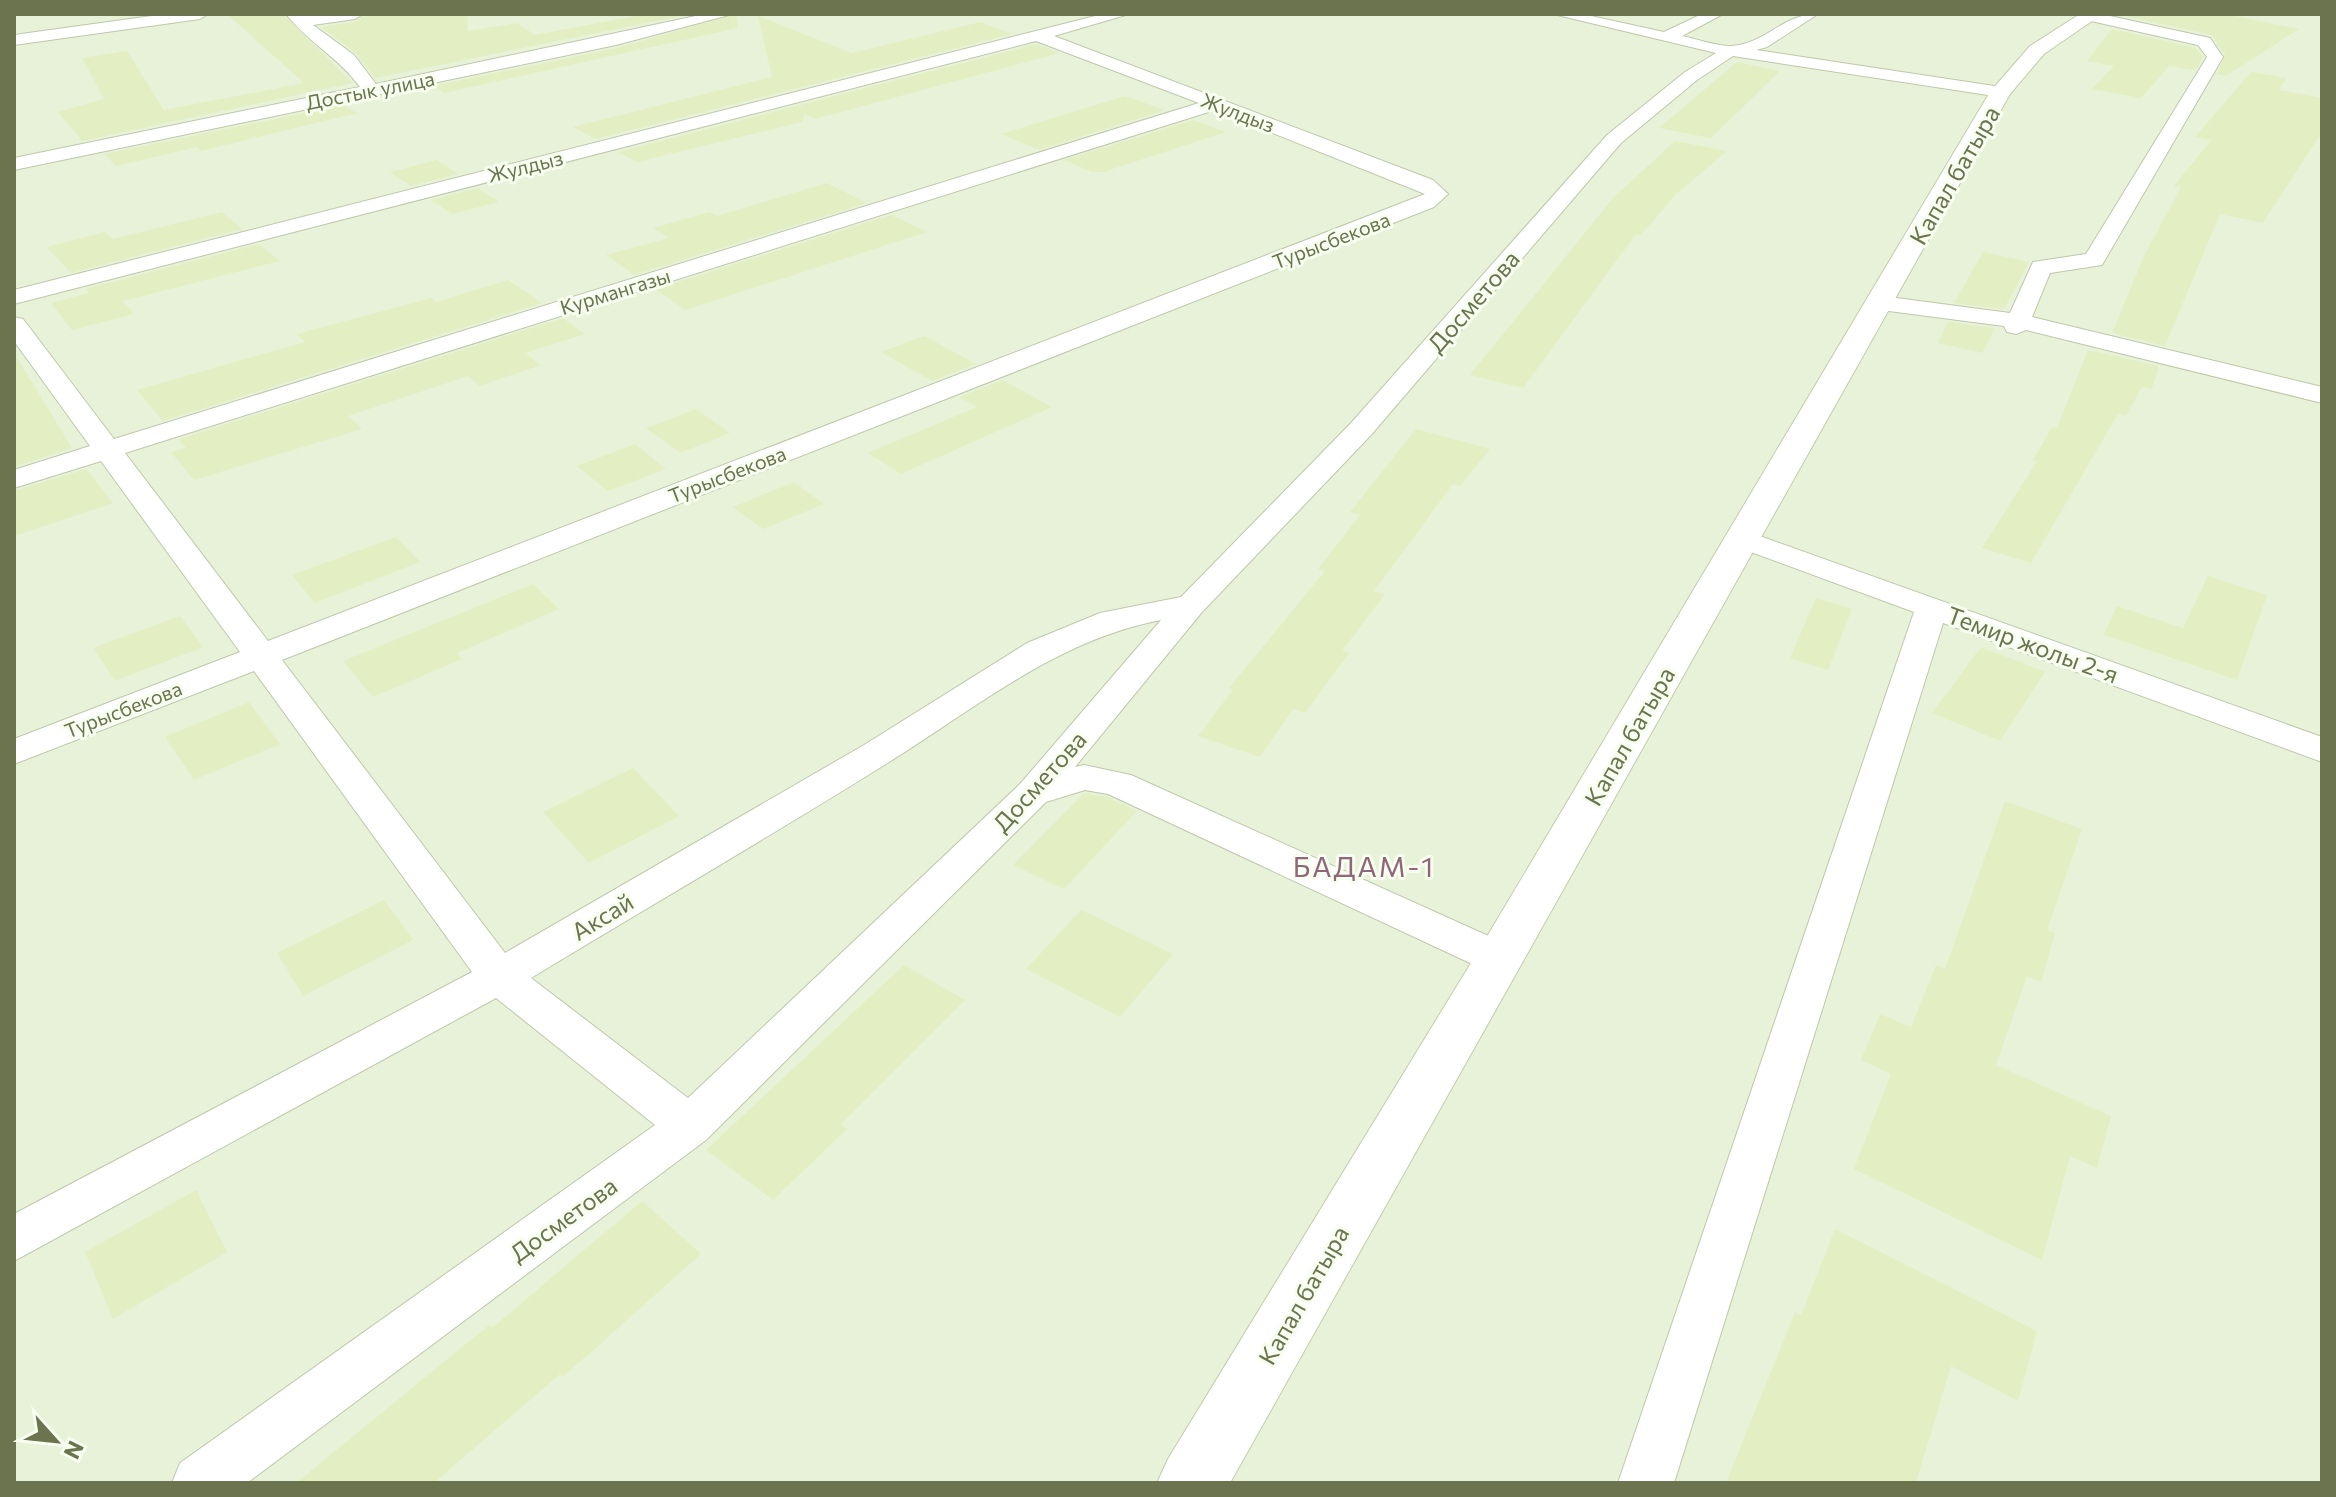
<svg xmlns="http://www.w3.org/2000/svg" width="2336" height="1497" viewBox="0 0 2336 1497" font-family="Commissioner,sans-serif">
	<style>
		.residential { fill: #e7f2d8 }
		.building { fill: #e3efc3 }
		.lines { fill: none; stroke-linecap: round; stroke-linejoin: round }
		.minor-casing { stroke: #bec8aa; stroke-width: 2 }
		.secondary-casing { stroke: #c2cdab; stroke-width: 2 }
		.minor { fill: #fff; fill-rule: evenodd }
		.secondary { fill: #fff; fill-rule: evenodd }
		.labels { text-anchor: middle; dominant-baseline: central; stroke-width: 6; stroke-linejoin: round; paint-order: stroke }
		.far-street-label { font-size: 20px; fill: #6b744e; stroke: #f7fef0 }
		.street-label { font-size: 24px; fill: #6b744e; stroke: #f7fef0 }
		.quarter-label { font-size: 28px; letter-spacing: 2px; fill: #90667a; stroke: #f7fef0 }
	</style>
	<rect width="100%" height="100%" fill="#f2fbe9"/>
	<rect class="residential" x="14" y="14" width="2308" height="1469"/>
	<g class="building">
		<path d="M227,14H283L353,83L82,141L58,112L104,99L82,58L127,51L164,110L304,83Z"/>
		<path d="M366,14H467L468,31L517,23L535,35L646,14H691L375,78L356,53L321,27L355,22Z"/>
		<path d="M736,14L738,28L444,93L432,86L617,48Z"/>
		<path d="M2224,14L2299,29L2226,76L2217,74L2225,55L2211,35L2121,15Z"/>
		<path d="M758,16L852,53L980,22L1012,34L596,139L573,127L772,77Z"/>
		<path d="M2112,29L2196,48L2203,57L2195,70L2169,66L2141,98L2092,89L2114,66L2087,61Z"/>
		<path d="M1036,44L1060,53L815,119L805,114L802,122L637,162L618,152Z"/>
		<path d="M1737,62L1780,71L1711,138L1659,128Z"/>
		<path d="M2251,72L2286,78L2279,90L2322,98V132L2263,223L2220,214L2165,346L2112,333L2144,256L2181,187L2174,186L2211,140L2195,137Z"/>
		<path d="M1125,96L1165,110L1039,150L1001,134Z"/>
		<path d="M343,105L357,113L201,151L197,147L116,166L104,154Z"/>
		<path d="M1193,120L1226,132L1103,172H1092L1064,160Z"/>
		<path d="M1675,141L1727,151L1675,195L1641,235L1636,234L1523,388L1470,375L1613,198Z"/>
		<path d="M437,160L458,174L411,186L390,172Z"/>
		<path d="M827,183L867,203L634,275L606,255L669,238L653,228L710,212L717,216Z"/>
		<path d="M478,188L499,202L452,214L431,200Z"/>
		<path d="M222,212L242,229L71,273L47,247L105,232L112,239Z"/>
		<path d="M891,215L927,232L685,310L655,289Z"/>
		<path d="M259,244L280,261L123,301L134,314L72,330L51,303L89,293L85,289Z"/>
		<path d="M1983,252L2029,262L2004,309L1954,303Z"/>
		<path d="M508,280L542,303L163,421L137,390L305,342L297,334L431,298L436,302Z"/>
		<path d="M563,318L585,334L525,353L541,365L479,386L468,376L348,416L362,429L194,480L171,452L186,448L179,439Z"/>
		<path d="M1948,322L1995,328L1982,353L1938,343Z"/>
		<path d="M924,336L976,364L932,381L881,352Z"/>
		<path d="M2088,350L2159,366L2152,389L2142,387L2126,416L2118,414L2031,563L1982,548L2037,461L2033,460L2052,427L2057,428Z"/>
		<path d="M14,353L72,448L14,467Z"/>
		<path d="M1003,380L1052,407L901,474L868,453L977,407L959,397Z"/>
		<path d="M696,409L730,433L680,453L646,428Z"/>
		<path d="M1416,429L1490,449L1460,486L1453,484L1374,591L1385,594L1342,651L1349,653L1305,713L1293,709L1260,757L1198,736L1233,690L1229,688L1325,571L1318,569L1360,515L1350,512Z"/>
		<path d="M635,444L666,469L608,491L577,466Z"/>
		<path d="M86,469L113,503L14,536V491Z"/>
		<path d="M794,482L824,504L763,529L733,507Z"/>
		<path d="M396,537L420,562L315,603L292,575Z"/>
		<path d="M2208,576L2267,595L2237,680L2104,635L2117,606L2183,628Z"/>
		<path d="M533,584L559,609L457,653L462,659L373,697L343,661Z"/>
		<path d="M1816,598L1852,609L1828,670L1790,658Z"/>
		<path d="M180,616L203,647L115,681L93,648Z"/>
		<path d="M1981,647L2045,672L2000,741L1932,713Z"/>
		<path d="M249,702L280,744L194,780L165,737Z"/>
		<path d="M633,768L679,816L589,863L543,812Z"/>
		<path d="M1084,793L1107,797L1137,811L1064,889L1013,865Z"/>
		<path d="M2005,801L2082,829L2047,930L2055,933L2041,982L2027,976L1996,1065L2111,1116L2097,1168L2070,1156L2042,1260L1854,1169L1891,1074L1861,1060L1880,1014L1911,1027L1936,965L1945,969Z"/>
		<path d="M384,900L413,940L303,996L277,953Z"/>
		<path d="M1081,910L1173,954L1120,1017L1026,969Z"/>
		<path d="M904,965L965,1000L841,1124L847,1129L773,1200L706,1150Z"/>
		<path d="M196,1190L227,1252L113,1319L85,1252Z"/>
		<path d="M642,1201L701,1254L563,1377L560,1374L434,1483H296L489,1325L492,1328Z"/>
		<path d="M1835,1229L2037,1331L2018,1401L1951,1366L1916,1483H1726L1795,1312L1801,1315Z"/>
	</g>
	<g class="lines">
		<defs>
			<g id="minor">
				<path d="M166,14H208L200,19L14,45V35Z"/>
				<path d="M286,14H363L355,19L313,25L354,55L376,84L705,14H733L616,45L14,170V158L360,87C338,57 309,43 286,14Z"/>
				<path d="M1103,14H1129L1054,36L1433,180L1448,194L1434,207L282,660L505,953L864,745L1027,643L1100,613L1181,597L1351,423L1607,135L1685,72L1716,53L1553,14H1582L1664,32L1702,14H1723L1682,36C1697,39 1716,46 1731,46C1766,44 1782,14 1818,14L1767,47L1756,50L2001,87L2010,92L2001,97L1733,56L1697,80L1621,143L1371,435L1202,612L1075,767L1084,765L1131,775L1515,948L1521,959L1515,970L1500,975L1485,970L1108,794L1085,790L1046,802L706,1140L247,1483H172L180,1463L655,1125L496,998L14,1261V1214L472,972L254,671L14,764V739L240,652L101,461L14,488V470L90,446L14,341V317L23,319L114,439L1199,103L1036,41L14,304V290ZM1215,110L1425,194L268,641L125,453ZM1161,620L1020,784L688,1098L531,978C650,906 771,836 889,762C977,707 1057,640 1161,620Z"/>
				<path d="M2082,14H2101L2210,38L2223,57L2102,265L2050,273L2032,317L2322,387V403L2026,330L2016,334L2007,332L2004,326L1881,310L1869,303L1881,296L2010,313L2033,262L2086,254L2207,57L2198,45L2082,19Z"/>
				<path d="M1743,530L2322,737V762L1943,623L1674,1483H1618L1914,612L1732,545L1728,539L1732,533Z"/>
			</g>
			<path id="secondary" d="M2080,14H2102L2044,54L2010,94L1230,1483H1157L1168,1459L1482,945L1990,92L2030,46Z"/>
		</defs>
		<use href="#minor" class="minor-casing"/>
		<use href="#secondary" class="secondary-casing"/>
		<use href="#minor" class="minor"/>
		<use href="#secondary" class="secondary"/>
	</g>
	<g class="labels">
		<g class="far-street-label">
			<text transform="translate(370 90) rotate(-11)">Достык улица</text>
			<text transform="translate(1238 112) rotate(21)">Жулдыз</text>
			<text transform="translate(525 166) rotate(-14)">Жулдыз</text>
			<text transform="translate(1331 240) rotate(-21)">Турысбекова</text>
			<text transform="translate(615 291) rotate(-17)">Курмангазы</text>
			<text transform="translate(727 474) rotate(-21)">Турысбекова</text>
			<text transform="translate(123 709) rotate(-21)">Турысбекова</text>
		</g>
		<g class="street-label">
			<text transform="translate(1954 175) rotate(-60)">Капал батыра</text>
			<text transform="translate(1473 301) rotate(-49)">Досметова</text>
			<text transform="translate(2033 644) rotate(20)">Темир жолы 2-я</text>
			<text transform="translate(1629 736) rotate(-60)">Капал батыра</text>
			<text transform="translate(1039 781) rotate(-48)">Досметова</text>
			<text transform="translate(602 916) rotate(-31)">Аксай</text>
			<text transform="translate(563 1219) rotate(-36)">Досметова</text>
			<text transform="translate(1303 1295) rotate(-60)">Капал батыра</text>
		</g>
		<g class="quarter-label">
			<text x="1364" y="866">БАДАМ-1</text>
		</g>
	</g>
	<rect width="2336" height="1497" fill="none" stroke="#6b744e" stroke-width="32"/>
	<g transform="translate(56 1441) rotate(117)" stroke="#f7fef0" stroke-width="6" paint-order="stroke">
	<path d="M0-6L14 30L0 20L-14 30Z" fill="#6b744e"/>
	<text y="-12" font-size="22" font-weight="bold" text-anchor="middle" fill="#6b744e">N</text>
	</g>
</svg>
